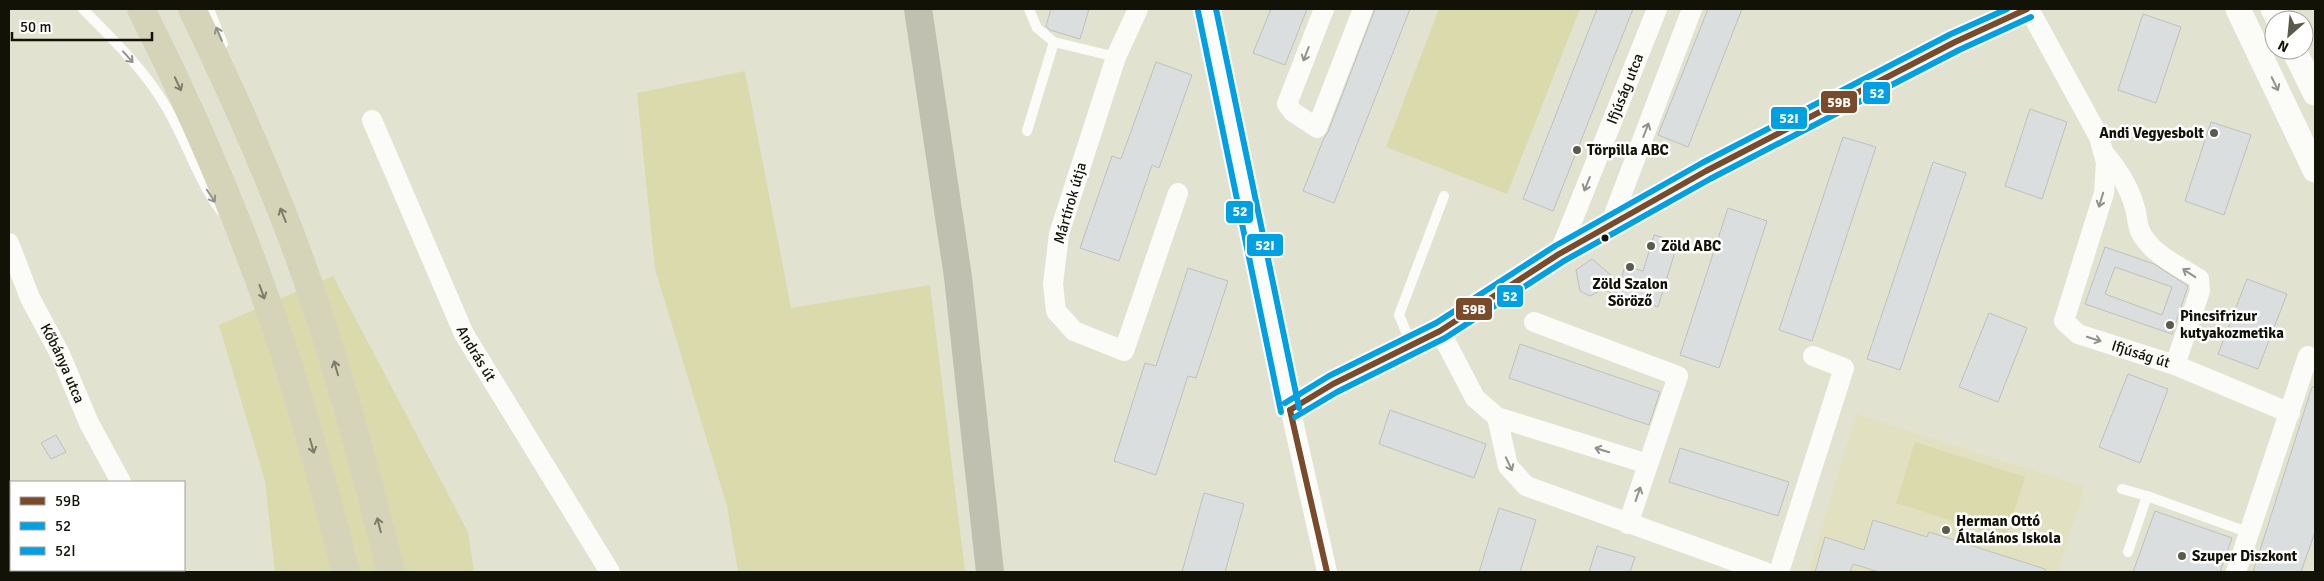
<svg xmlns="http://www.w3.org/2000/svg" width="2324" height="581" viewBox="0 0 2324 581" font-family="Signika,sans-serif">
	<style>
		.built { fill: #e1e1c2 }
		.green { fill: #dadaad }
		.building { fill: #dadede; stroke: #bec0bd; fill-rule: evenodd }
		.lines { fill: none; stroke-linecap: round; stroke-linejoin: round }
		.service { stroke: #fbfbf8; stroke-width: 10 }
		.minor { stroke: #fbfbf8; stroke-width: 20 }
		.tertiary { stroke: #fbfbf8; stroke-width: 25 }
		.primary { stroke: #c0c0b0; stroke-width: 28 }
		.motorway { stroke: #d5d4b9; stroke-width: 28 }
		.bus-1-casing { stroke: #fff; stroke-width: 10 }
		.bus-2-casing { stroke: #fff; stroke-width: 10 }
		.bus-3-casing { stroke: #fff; stroke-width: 10 }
		.bus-1 { stroke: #7a4b2a; stroke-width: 6 }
		.bus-2 { stroke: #01a0e2; stroke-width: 6 }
		.bus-3 { stroke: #01a0e2; stroke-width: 6 }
		.oneway { stroke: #92928c }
		.oneway2 { stroke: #7d7d69 }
		.poi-dot { fill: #5b5b4d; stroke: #fff; stroke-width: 2 }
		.bus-dot { fill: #121207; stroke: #fff; stroke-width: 2 }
		.labels { text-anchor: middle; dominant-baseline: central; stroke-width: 5; stroke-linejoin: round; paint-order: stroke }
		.street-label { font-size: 15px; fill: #121207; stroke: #fff }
		.poi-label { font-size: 15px; font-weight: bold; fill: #121207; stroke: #fff; text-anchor: start }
		.line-badge { stroke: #fff; stroke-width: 2 }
		.badge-label { font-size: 14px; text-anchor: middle; font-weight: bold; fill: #fff }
	</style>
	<rect width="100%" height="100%" fill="#e2e2d0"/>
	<path class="built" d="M1856,414L2085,487L2058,572H1808Z"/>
	<g class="green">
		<path d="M1439,9H1580L1507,194L1386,147Z"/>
		<path d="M745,71L791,308L930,285L965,572H738L727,506L655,269L637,93Z"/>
		<path d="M333,276L468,532L474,572H275L265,481L219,325Z"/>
		<path d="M1915,442L2025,477L2006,538L1896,503Z"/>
	</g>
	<g class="building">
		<path d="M1051,9H1089L1080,39L1050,30L1046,26Z"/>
		<path d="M1271,9H1307L1285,65L1253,53Z"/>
		<path d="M1375,9H1410L1334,203L1303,191L1324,138L1328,132Z"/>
		<path d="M1597,9H1633L1553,211L1523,199Z"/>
		<path d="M1708,9H1742L1688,147L1658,135Z"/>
		<path d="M2143,14L2181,27L2156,103L2118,90Z"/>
		<path d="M1156,62L1192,75L1159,168L1152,165L1119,261L1080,248L1112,156L1121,159Z"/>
		<path d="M2030,109L2067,122L2042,199L2005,186Z"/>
		<path d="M2211,122L2251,135L2224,215L2185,201Z"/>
		<path d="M1843,137L1876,147L1812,341L1779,330Z"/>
		<path d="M1933,162L1966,173L1900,370L1867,359Z"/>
		<path d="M1728,208L1767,221L1719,368L1680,355Z"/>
		<path d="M1654,235L1678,242L1658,307L1602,290L1590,296L1580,291L1576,270L1592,259L1620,283L1625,266L1643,271Z"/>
		<path d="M2105,247L2154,264L2188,286L2172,334L2085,304ZM2115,267L2172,287L2162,315L2105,294Z"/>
		<path d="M1188,268L1228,281L1196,378L1188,376L1156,475L1114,461L1145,363L1156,366Z"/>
		<path d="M2247,279L2287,294L2258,369L2218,354Z"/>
		<path d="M1989,313L2027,328L1998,402L1959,387Z"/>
		<path d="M1520,344L1660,392L1649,425L1509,378Z"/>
		<path d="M2128,374L2168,389L2140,463L2099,447Z"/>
		<path d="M2312,387H2315V532L2301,572H2253Z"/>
		<path d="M1390,410L1486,444L1474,478L1379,444Z"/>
		<path d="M56,435L66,452L51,459L41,443Z"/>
		<path d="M1680,448L1789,482L1778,516L1669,482Z"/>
		<path d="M1204,493L1244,504L1225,572H1182Z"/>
		<path d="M1499,508L1536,520L1520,572H1479Z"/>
		<path d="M2155,511L2232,538L2220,572H2133Z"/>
		<path d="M1873,520L1927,537L1929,532L2045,569V572H1879L1853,564L1850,572H1815L1825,537L1864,550Z"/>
		<path d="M1597,546L1635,557L1630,572H1589Z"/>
	</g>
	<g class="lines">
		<g class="service">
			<path d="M83,9C112,39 144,69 165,105C186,140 197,178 221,211"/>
			<path d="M209,9L223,44"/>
			<path d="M1029,9L1037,28L1054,42L1116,57"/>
			<path d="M1027,131L1054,42"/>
			<path d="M1412,346L1399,315L1444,196"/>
			<path d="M2122,489L2147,496L2250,533"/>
			<path d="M2128,552L2147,496"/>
		</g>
		<g class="minor">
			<path d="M1138,9L1116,57L1059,234L1053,284L1056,311L1074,331L1124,351L1178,193"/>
			<path d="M1207,9L1267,305L1327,572"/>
			<path d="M1324,9L1287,104L1293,112L1317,128L1363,9"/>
			<path id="s1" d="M2029,9L2099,137L2106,162L2104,193L2064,321L2078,334L2175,365L2290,413"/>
			<path id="s2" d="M372,120L464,334L610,572"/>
			<path d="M2103,152C2117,168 2128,184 2134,205C2137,213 2137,223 2140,231C2151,254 2179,266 2199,279L2200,291L2175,365"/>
			<path d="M1610,225L1692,9"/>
			<path id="s3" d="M9,243L30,298L60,354L89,423L121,482"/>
			<path id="s4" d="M1559,254L1657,9"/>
			<path d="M1534,322L1678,376L1628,524"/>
			<path d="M1440,331L1475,398L1497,417L1648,464"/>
			<path d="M1290,410L1304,400L1333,384L1440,331L1559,254L1706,171L1955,42L2027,9"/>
			<path d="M1497,417L1508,466L1526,486L1765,572"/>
			<path d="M159,570L160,572"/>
			<path d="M1779,572L1844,368L1813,356"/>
			<path d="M2236,572L2308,356"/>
		</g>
		<g class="tertiary">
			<path d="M2238,9L2315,170"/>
			<path d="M2273,9L2279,20"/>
			<path d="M2294,50L2315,93"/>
		</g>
		<path class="primary" d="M918,9L958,277L990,572"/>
		<g class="motorway">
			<path d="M141,9C198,122 248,240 287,361C309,431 328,502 346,572"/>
			<path d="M192,9C225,77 256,146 284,217C329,332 361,453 391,572"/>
		</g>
		<defs>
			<g id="bus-1">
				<path d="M1290,410L1333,384L1440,331L1559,254L1706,171L1955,42L2027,9"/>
				<path d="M1290,410L1327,572"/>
			</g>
			<g id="bus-2">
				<path d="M1198,11L1281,412"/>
				<path d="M1295,417L1337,392L1445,338L1564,261L1710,179L1959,50L2031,17"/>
			</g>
			<g id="bus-3">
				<path d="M1216,9L1299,408"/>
				<path d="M1285,403L1329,376L1436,323L1555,246L1702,163L1951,34L2007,9"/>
			</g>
		</defs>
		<use href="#bus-1" class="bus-1-casing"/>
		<use href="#bus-2" class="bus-2-casing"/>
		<use href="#bus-3" class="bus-3-casing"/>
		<use href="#bus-1" class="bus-1"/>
		<use href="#bus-2" class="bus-2"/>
		<use href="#bus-3" class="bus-3"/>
	</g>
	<defs><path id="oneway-shaft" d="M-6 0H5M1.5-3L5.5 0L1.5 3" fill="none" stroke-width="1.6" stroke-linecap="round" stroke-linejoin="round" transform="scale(1.25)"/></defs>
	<g class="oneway">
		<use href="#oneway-shaft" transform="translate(219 34) rotate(-113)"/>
		<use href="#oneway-shaft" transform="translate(1306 54) rotate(111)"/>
		<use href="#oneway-shaft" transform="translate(128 57) rotate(48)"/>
		<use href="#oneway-shaft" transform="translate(2275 84) rotate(64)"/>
		<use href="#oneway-shaft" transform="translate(1646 130) rotate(-69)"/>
		<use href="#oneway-shaft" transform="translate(1587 184) rotate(112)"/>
		<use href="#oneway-shaft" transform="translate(211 196) rotate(57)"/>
		<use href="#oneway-shaft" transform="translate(2101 200) rotate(107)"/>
		<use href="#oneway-shaft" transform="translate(2189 273) rotate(-147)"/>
		<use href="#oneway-shaft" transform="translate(2094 339) rotate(18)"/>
		<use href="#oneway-shaft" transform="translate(1602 450) rotate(-163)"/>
		<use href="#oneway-shaft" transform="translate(1509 464) rotate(65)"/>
		<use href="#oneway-shaft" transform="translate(1638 494) rotate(-71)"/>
	</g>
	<g class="oneway2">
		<use href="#oneway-shaft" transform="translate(178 84) rotate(65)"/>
		<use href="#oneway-shaft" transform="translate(283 215) rotate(-112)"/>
		<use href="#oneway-shaft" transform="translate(262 292) rotate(70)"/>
		<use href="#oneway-shaft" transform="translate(336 368) rotate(-106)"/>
		<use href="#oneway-shaft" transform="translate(312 446) rotate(74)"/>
		<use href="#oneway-shaft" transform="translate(379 525) rotate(-104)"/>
	</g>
	<g class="poi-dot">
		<circle cx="2214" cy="133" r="5"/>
		<circle cx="1577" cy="150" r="5"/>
		<circle cx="1651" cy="246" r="5"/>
		<circle cx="1630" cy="267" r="5"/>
		<circle cx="2170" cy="325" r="5"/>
		<circle cx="1946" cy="530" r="5"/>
		<circle cx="2182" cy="556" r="5"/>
	</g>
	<circle class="bus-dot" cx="1605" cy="238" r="4.5"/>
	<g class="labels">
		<g class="street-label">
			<text stroke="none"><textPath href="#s4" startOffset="178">Ifjúság utca</textPath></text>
			<text transform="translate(1070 203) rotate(-74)">Mártírok útja</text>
			<text stroke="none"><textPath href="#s1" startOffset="422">Ifjúság út</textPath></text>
			<text stroke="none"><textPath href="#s2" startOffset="256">András út</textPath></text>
			<text stroke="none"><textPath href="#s3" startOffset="132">Kőbánya utca</textPath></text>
		</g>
		<g class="poi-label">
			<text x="2204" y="133" text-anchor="end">Andi Vegyesbolt</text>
			<text x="1587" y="150">Törpilla ABC</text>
			<text x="1661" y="246">Zöld ABC</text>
			<text x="1630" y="284" text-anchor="middle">Zöld Szalon<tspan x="1630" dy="17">Söröző</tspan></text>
			<text x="2180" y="316">Pincsifrizur<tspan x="2180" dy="17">kutyakozmetika</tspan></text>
			<text x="1956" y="521">Herman Ottó<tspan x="1956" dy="17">Általános Iskola</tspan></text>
			<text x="2192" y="556">Szuper Diszkont</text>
		</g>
	</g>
	<g class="line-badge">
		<rect x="1862" y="81" width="29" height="24" rx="5" fill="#01a0e2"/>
		<rect x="1820" y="90" width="38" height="24" rx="5" fill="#7a4b2a"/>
		<rect x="1770" y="106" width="38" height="24" rx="5" fill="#01a0e2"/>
		<rect x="1225" y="200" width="29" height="24" rx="5" fill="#01a0e2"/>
		<rect x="1246" y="233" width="38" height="24" rx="5" fill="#01a0e2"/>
		<rect x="1496" y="284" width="28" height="24" rx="5" fill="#01a0e2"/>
		<rect x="1455" y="297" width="38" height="24" rx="5" fill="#7a4b2a"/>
	</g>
	<g class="badge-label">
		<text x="1877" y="98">52</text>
		<text x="1839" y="107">59B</text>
		<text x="1789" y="123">52I</text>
		<text x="1240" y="216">52</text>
		<text x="1265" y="250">52I</text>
		<text x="1510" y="301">52</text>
		<text x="1474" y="314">59B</text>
	</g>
	<rect width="2324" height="581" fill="none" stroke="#121207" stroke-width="20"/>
	<rect x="10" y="481" width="175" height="90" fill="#ffffff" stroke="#a0a09c"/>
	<rect x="20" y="497" width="25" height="8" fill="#7a4b2a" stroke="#a0a09c"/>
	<text x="55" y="506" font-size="15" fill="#121207">59B</text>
	<rect x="20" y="522" width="25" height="8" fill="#01a0e2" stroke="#a0a09c"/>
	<text x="55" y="531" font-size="15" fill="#121207">52</text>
	<rect x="20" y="547" width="25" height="8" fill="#01a0e2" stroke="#a0a09c"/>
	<text x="55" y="556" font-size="15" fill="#121207">52I</text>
	<g transform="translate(2289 35) rotate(207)"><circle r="24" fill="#ffffff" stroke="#a0a09c"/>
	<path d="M0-4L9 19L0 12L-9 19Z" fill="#5b5b4d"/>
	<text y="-8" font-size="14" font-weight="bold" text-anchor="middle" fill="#121207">N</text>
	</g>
	<path d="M12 32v8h140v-8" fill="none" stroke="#121207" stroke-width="2.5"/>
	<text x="20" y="32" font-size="15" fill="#121207" stroke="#ffffff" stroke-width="4" paint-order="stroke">50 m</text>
</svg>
